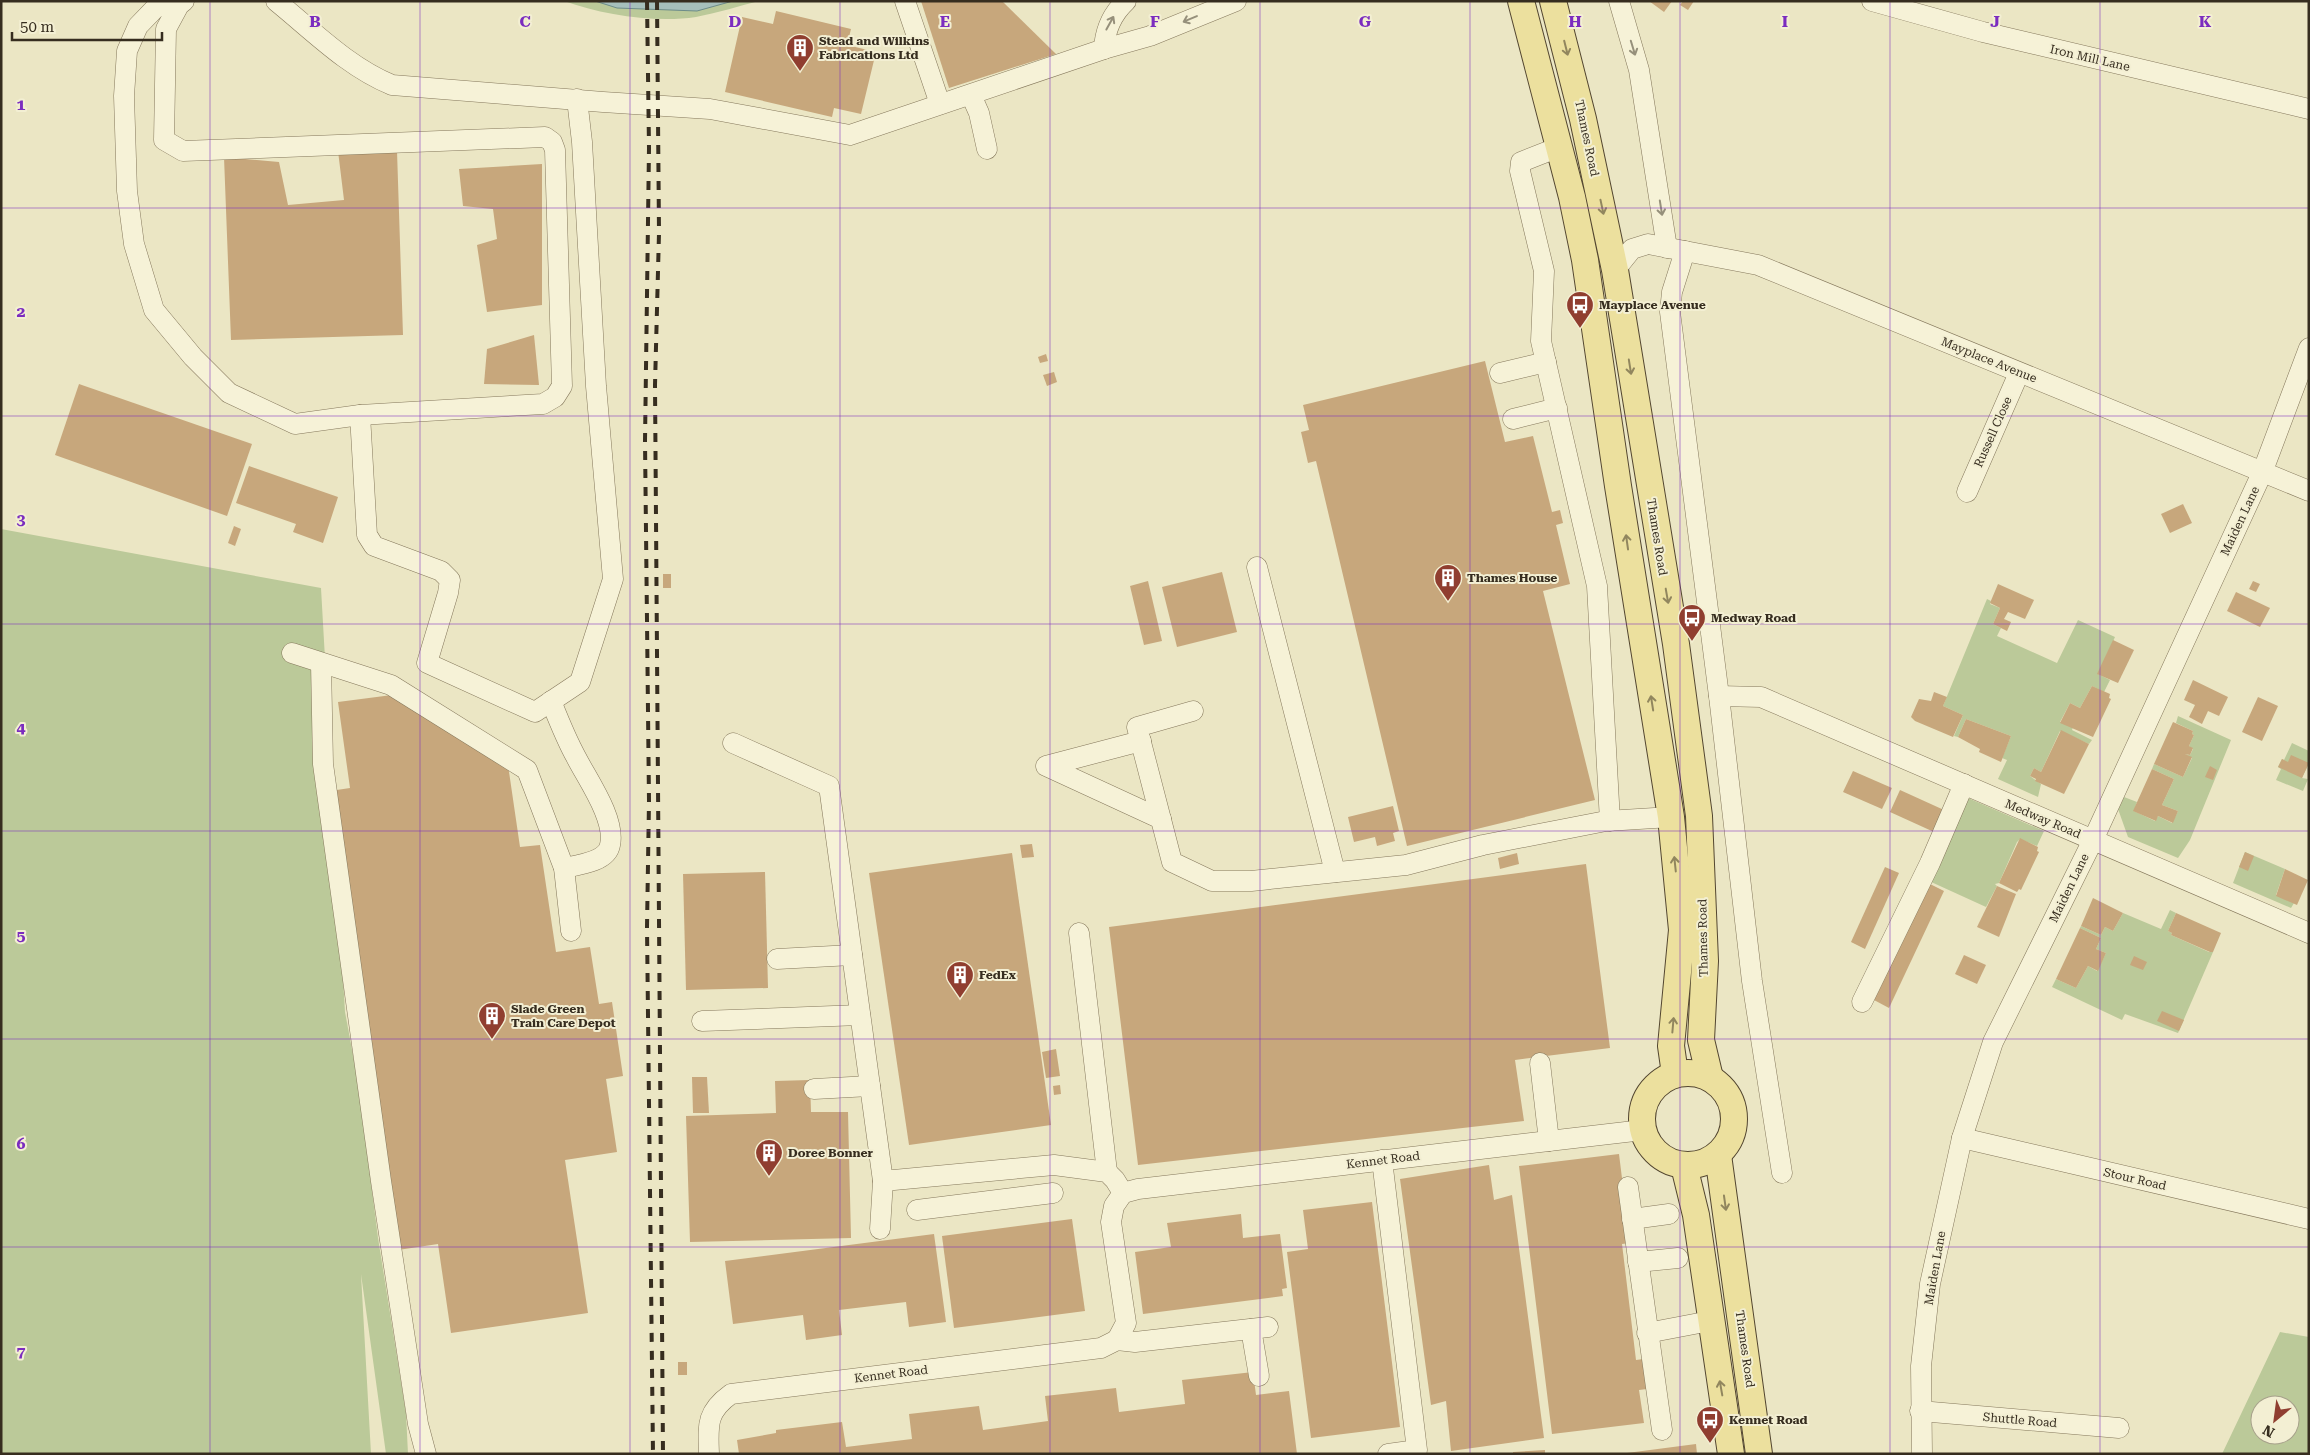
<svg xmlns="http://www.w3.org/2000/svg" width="2310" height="1455" viewBox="0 0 2310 1455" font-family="'Roboto Serif',serif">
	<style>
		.green { fill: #bbc999; fill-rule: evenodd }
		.water { fill: #a6bfbb; stroke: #6d8c89 }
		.building { fill: #c7a77c }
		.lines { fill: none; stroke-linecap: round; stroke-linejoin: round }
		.minor-casing { stroke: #85785c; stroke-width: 21 }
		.major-casing { stroke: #534630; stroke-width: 28 }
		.minor { stroke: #f6f2d7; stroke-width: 20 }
		.major { stroke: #ece09e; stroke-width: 26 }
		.rail { stroke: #362d1f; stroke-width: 4; stroke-dasharray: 9 9; stroke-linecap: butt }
		.oneway { stroke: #96907b }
		.oneway2 { stroke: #91865e }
		.grid { fill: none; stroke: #7b2cbf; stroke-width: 1; stroke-opacity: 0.55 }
		.labels { text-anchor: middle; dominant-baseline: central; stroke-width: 4; stroke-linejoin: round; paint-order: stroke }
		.poi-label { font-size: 12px; font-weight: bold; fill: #362d1f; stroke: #f3efd3; text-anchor: start }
		.street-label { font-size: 12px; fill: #362d1f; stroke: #f3efd3 }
		.grid-label { font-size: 16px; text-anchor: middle; font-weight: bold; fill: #7b2cbf; stroke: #f3efd3; stroke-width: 4; stroke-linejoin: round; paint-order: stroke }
	</style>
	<rect width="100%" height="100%" fill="#ebe6c4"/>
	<g class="green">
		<path d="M564,1H759C739,6 717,13 696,17C656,23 602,15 564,1Z"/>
		<path d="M1,529L321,588L345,1012L359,1087L378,1238L406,1413L408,1454H386L361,1274L371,1454H1Z"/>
		<path d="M1987,599L1991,601L1990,604L2000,608L1993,624L2001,628L1997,636L2057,663L2078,620L2115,637L2098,674L2110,680L2104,692L2092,686L2080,708L2070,703L2060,722L2073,727L2072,730L2092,740L2089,744L2060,731L2041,772L2034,768L2030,776L2041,784L2038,797L1998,779L2007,760L2002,758L2011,736L1966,719L1958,737L1954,736L1963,715L1943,706Z"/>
		<path d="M2178,716L2231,740L2190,840L2178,858L2128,837L2118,809L2124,797L2137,802L2134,811L2155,821L2158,816L2172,823L2178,811L2162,805L2174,779L2152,769L2154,764L2183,777L2192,758L2185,754L2190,755L2193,749L2189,746L2194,735L2192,734L2193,731L2176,723Z"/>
		<path d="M2292,743L2309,751V763L2302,778L2308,779L2303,791L2276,780L2281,769L2278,767L2282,759L2284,760Z"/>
		<path d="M1968,798L2044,831L2037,846L2020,839L2017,842L1999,883L1995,884L1997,886L1986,907L1929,881Z"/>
		<path d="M2245,852L2285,869L2276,895L2294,903L2291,908L2233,883Z"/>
		<path d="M2170,910L2176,913L2168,931L2172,933L2171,935L2209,952H2213L2178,1033L2125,1014L2122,1020L2052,987L2056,979L2076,988L2088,966L2097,971L2106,953L2096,949L2101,938L2080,928L2081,926L2101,935L2105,927L2113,931L2123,913L2161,929Z"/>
		<path d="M2280,1332L2309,1337V1454H2222ZM2260,1405H2290V1435H2260Z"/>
	</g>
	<path class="water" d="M595,1H733L697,11L617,8Z"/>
	<g class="building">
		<path d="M921,1H1002L1056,54L949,88Z"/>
		<path d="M1649,1H1672L1664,12Z"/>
		<path d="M1683,1H1694L1688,10L1680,5Z"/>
		<path d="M776,11L851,29L847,45L876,52L861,114L834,108L832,117L725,92L742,17L773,24Z"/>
		<path d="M338,151H397L403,335L231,340L224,157L279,162L288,205L344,200Z"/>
		<path d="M542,164V305L487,312L477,245L497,239L493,209L463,206L459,169Z"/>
		<path d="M534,335L539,385L484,384L487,349Z"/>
		<path d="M1046,354L1048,361L1040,363L1038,357Z"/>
		<path d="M1485,361L1505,442L1533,436L1552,512L1560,510L1563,523L1556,525L1570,584L1543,591L1595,800L1407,846L1316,461L1308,463L1301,432L1309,430L1303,405Z"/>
		<path d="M1054,372L1057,382L1047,386L1043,375Z"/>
		<path d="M79,384L252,444L227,516L55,455Z"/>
		<path d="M249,466L338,497L323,543L293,532L296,524L236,503Z"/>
		<path d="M2183,504L2192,523L2170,533L2161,514Z"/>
		<path d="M234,526L241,529L235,546L228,543Z"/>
		<path d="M1222,572L1237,632L1177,647L1162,587Z"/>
		<rect x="663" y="574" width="8" height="14"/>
		<path d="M1148,581L1162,641L1144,645L1130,586Z"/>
		<path d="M2253,581L2260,584L2256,592L2249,589Z"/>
		<path d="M1998,584L2034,600L2025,619L2008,612L2004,619L2011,622L2007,631L1993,624L2000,608L1990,603Z"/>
		<path d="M2236,592L2270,608L2260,627L2227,611Z"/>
		<path d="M2113,640L2134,650L2118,683L2097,674Z"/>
		<path d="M2193,680L2228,697L2219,716L2208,711L2202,724L2189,717L2195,705L2184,700Z"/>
		<path d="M2092,686L2110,694L2109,698L2111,699L2093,737L2060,723L2070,703L2080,708Z"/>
		<path d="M1934,692L1947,697L1943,706L1963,715L1953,737L1915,721L1911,717L1919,699L1931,701Z"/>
		<path d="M392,695L508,765L520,847L540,845L556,952L590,947L599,1004L612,1002L623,1076L606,1079L617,1152L565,1160L588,1313L451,1333L438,1244L398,1250L330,791L350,788L338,702Z"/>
		<path d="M2258,697L2278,706L2262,741L2242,732Z"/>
		<path d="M1966,719L2011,736L2001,762L1979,752L1980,749L1958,737Z"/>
		<path d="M2173,722L2193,731L2192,734L2194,735L2189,746L2193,748L2190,755L2185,754L2192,757L2183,777L2154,764Z"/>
		<path d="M2061,730L2089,744L2064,794L2035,781L2036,779L2030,776L2034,768L2041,772Z"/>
		<path d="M2291,755L2309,763L2302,778L2278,767L2282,759L2288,762Z"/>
		<path d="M2210,766L2217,770L2213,780L2205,777Z"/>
		<path d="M2152,769L2174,779L2162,805L2178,811L2173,823L2158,816L2156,821L2133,811Z"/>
		<path d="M1853,771L1892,788L1882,809L1843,792Z"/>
		<path d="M1900,790L1944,810L1934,832L1890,812Z"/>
		<path d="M1393,806L1399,831L1393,833L1395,841L1377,846L1375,837L1354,842L1348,817Z"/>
		<path d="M2020,838L2038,847L2037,851L2039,852L2021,890L2019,889L2017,892L1999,883Z"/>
		<path d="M1032,844L1034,857L1022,858L1020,845Z"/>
		<path d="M2245,852L2254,856L2248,871L2239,867Z"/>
		<path d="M1012,853L1051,1125L909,1145L869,873Z"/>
		<path d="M1517,853L1519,864L1500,869L1498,858Z"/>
		<path d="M1586,864L1610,1048L1515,1060L1524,1121L1138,1165L1109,927Z"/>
		<path d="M1885,867L1899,873L1865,949L1851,942Z"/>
		<path d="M2285,869L2308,880L2297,905L2276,896Z"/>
		<path d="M765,872L768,988L686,990L683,874Z"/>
		<path d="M1930,884L1944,891L1889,1008L1874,1000Z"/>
		<path d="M1997,886L2016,894L1999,937L1977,927Z"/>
		<path d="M2093,898L2123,913L2113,931L2105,927L2101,935L2081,926Z"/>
		<path d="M2176,913L2221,933L2213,952H2210L2171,935L2172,933L2168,931Z"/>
		<path d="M2080,928L2101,938L2096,949L2106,953L2098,971L2088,966L2076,988L2056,979Z"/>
		<path d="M1964,955L1986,965L1977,984L1955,974Z"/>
		<path d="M2134,956L2147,962L2143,970L2130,965Z"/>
		<path d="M2162,1011L2184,1020L2179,1031L2157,1021Z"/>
		<path d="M1056,1049L1060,1076L1046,1078L1042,1052Z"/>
		<path d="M692,1077H707L709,1113H693Z"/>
		<path d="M810,1080L811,1112H848L851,1238L690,1242L686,1116L776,1113L775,1081Z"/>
		<path d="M1060,1085L1061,1094L1054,1095L1053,1086Z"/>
		<path d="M1619,1154L1630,1243L1622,1244L1636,1360L1651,1358L1655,1388L1639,1390L1644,1423L1552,1434L1519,1166Z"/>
		<path d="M1489,1165L1494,1200L1512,1195L1544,1438L1451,1451L1446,1401L1431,1405L1400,1179Z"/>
		<path d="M1372,1202L1400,1427L1311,1438L1287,1252L1308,1249L1303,1210Z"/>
		<path d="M1241,1214L1243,1238L1280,1234L1287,1288L1282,1289L1283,1296L1143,1314L1135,1252L1171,1247L1167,1223Z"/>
		<path d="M1072,1219L1085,1311L954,1328L942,1236Z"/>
		<path d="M934,1234L946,1322L909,1327L906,1302L839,1310L842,1335L806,1340L803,1315L733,1324L725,1261Z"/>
		<rect x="678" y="1362" width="9" height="13"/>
		<path d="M1253,1372L1256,1395L1289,1391L1297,1454H739L737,1440L776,1433V1430L842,1422L846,1447L912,1439L909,1414L979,1406L983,1430L1048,1421L1045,1396L1081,1392L1116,1388L1119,1412L1185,1404L1182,1380Z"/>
		<path d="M1696,1444L1697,1454H1627V1453Z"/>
		<path d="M1545,1450V1454H1513V1452Z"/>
	</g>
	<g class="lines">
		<defs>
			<g id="minor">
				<path d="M162,1L138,26L127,51L124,96L127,191L134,244L154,310L193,357L229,393L295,424L360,415L543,404L555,397L562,386L555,150L552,142L545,137L183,151L164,140L166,29L179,5L184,1"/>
				<path d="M276,1C313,31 348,67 392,85L603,102L710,109L850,135L1104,49L1150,36L1236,1"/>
				<path d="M905,1L940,104"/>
				<path d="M1619,1L1639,70L1667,248"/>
				<path d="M1872,1L1983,32L2309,109"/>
				<path d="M1104,49C1105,30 1112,14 1126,1"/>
				<path d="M971,95L979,113L987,149"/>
				<path d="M1559,147L1521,162L1520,171L1544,271L1541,341L1597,586L1610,821"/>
				<path d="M1685,251L1672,292L1670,312L1719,696L1752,981L1782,1173"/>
				<path d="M1615,270L1632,249L1648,244L1758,265L2309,491"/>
				<path d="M1500,373L1546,362"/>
				<path d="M360,415L367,535L374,546L441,571L450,580L448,593L427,663L535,712L580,682L613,579L596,386L582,142L577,99"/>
				<path d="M1513,419L1557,408"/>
				<path d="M1967,492L2019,373"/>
				<path d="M1257,567L1335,872"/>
				<path d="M292,653L391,685L527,770L564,868L571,931"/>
				<path d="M321,663L323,764L381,1181L418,1424L426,1454"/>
				<path d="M1719,696L1761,697L2309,933"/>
				<path d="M551,701C559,721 566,739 576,757C587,779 616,819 610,845C607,862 578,865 564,868"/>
				<path d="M1193,711L1137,727L1172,862L1212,881H1251L1406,865L1483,845L1606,821L1671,817"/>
				<path d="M1141,741L1046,766L1161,819"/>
				<path d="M733,743L829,786L883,1181L1054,1165L1107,1172L1115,1180L1123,1193L1114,1206L1111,1222L1126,1323L1117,1340"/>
				<path d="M1079,933L1107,1172"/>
				<path d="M777,959L852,955"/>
				<path d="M1862,1002L1930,863L1964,784"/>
				<path d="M702,1021L860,1015"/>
				<path d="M1540,1063L1549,1141"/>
				<path d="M814,1089L870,1086"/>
				<path d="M1962,1138L2309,1219"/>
				<path d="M1382,1160L1417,1450L1388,1454"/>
				<path d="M1628,1187L1662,1430"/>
				<path d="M1123,1193L1138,1189L1643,1130"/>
				<path d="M917,1210L1053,1193"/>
				<path d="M1632,1219L1669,1214"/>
				<path d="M880,1229L883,1181"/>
				<path d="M1638,1262L1678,1258"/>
				<path d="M1251,1329L1259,1376"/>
				<path d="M1647,1333L1710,1321"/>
				<path d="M1920,1411L2119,1428"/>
				<path d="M709,1454C708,1425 706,1412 731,1394L1101,1348L1117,1340L1135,1342L1268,1327"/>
				<path d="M1922,1454L1921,1366L1930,1284L1962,1138L1993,1042L2093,840L2262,473L2309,348"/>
			</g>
			<g id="major">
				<path d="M1521,1L1572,197L1585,260L1618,486L1671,817L1682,930L1671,1046L1675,1074"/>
				<path d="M1553,1L1583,119L1615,270L1676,644L1699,816L1705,961L1701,1040L1710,1078"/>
				<circle cx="1688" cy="1119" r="46"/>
				<path d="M1718,1155L1759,1454"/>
				<path d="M1684,1166L1696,1215L1731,1454"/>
			</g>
		</defs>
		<use href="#minor" class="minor-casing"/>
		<use href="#major" class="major-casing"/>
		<use href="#minor" class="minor"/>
		<use href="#major" class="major"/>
		<g class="rail">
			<path d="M647,1L649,148L645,441L649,801L647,927L653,1454"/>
			<path d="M657,1L659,233L655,385L663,1454"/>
		</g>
	</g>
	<defs><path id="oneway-shaft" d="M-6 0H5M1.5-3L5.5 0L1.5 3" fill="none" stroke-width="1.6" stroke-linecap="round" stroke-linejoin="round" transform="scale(1.25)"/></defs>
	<g class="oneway">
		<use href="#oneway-shaft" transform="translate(1190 19) rotate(157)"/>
		<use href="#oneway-shaft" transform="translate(1110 23) rotate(-61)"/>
		<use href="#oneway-shaft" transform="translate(1633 48) rotate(73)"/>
		<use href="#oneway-shaft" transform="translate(1661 208) rotate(81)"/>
	</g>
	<g class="oneway2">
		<use href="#oneway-shaft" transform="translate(1566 48) rotate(76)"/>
		<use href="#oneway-shaft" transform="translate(1602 207) rotate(78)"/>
		<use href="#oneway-shaft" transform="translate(1630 367) rotate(81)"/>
		<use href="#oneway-shaft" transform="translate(1627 542) rotate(-98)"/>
		<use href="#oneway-shaft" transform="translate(1667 596) rotate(80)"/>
		<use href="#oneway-shaft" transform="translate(1652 703) rotate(-99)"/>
		<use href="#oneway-shaft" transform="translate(1675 864) rotate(-96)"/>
		<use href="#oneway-shaft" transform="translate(1673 1025) rotate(-85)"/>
		<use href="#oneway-shaft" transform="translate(1725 1203) rotate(82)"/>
		<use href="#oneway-shaft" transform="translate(1721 1388) rotate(-100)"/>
	</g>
	<path class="grid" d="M210,1V1454M420,1V1454M630,1V1454M840,1V1454M1050,1V1454M1260,1V1454M1470,1V1454M1680,1V1454M1890,1V1454M2100,1V1454M1,208H2309M1,416H2309M1,624H2309M1,831H2309M1,1039H2309M1,1247H2309"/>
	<defs>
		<symbol id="building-pin" viewBox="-11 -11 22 30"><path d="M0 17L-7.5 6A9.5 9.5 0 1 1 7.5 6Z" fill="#903e30" stroke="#f3efd3"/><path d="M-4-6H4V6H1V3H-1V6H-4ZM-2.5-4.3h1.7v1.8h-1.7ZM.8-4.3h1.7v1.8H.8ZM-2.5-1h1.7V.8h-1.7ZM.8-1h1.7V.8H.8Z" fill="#fff"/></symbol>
		<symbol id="bus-pin" viewBox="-11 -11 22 30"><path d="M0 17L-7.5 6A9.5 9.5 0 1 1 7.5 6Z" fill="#903e30" stroke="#f3efd3"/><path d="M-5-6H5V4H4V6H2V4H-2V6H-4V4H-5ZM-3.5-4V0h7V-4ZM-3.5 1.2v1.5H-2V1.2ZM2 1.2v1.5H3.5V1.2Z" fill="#fff"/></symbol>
	</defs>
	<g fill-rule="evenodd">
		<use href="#building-pin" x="784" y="32" width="32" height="43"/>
		<use href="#bus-pin" x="1564" y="289" width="32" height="43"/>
		<use href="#building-pin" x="1432" y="562" width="32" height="43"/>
		<use href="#bus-pin" x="1676" y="602" width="32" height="43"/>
		<use href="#building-pin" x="944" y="959" width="32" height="43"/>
		<use href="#building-pin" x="476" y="1000" width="32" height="43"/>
		<use href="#building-pin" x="753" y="1137" width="32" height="43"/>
		<use href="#bus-pin" x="1694" y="1404" width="32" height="43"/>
	</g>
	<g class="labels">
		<g class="poi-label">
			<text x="819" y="41">Stead and Wilkins<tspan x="819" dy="14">Fabrications Ltd</tspan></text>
			<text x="1599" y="305">Mayplace Avenue</text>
			<text x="1467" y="578">Thames House</text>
			<text x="1711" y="618">Medway Road</text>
			<text x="979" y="975">FedEx</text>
			<text x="511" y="1009">Slade Green<tspan x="511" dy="14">Train Care Depot</tspan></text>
			<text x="788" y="1153">Doree Bonner</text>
			<text x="1729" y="1420">Kennet Road</text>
		</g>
		<g class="street-label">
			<text transform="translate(2090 58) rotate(13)">Iron Mill Lane</text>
			<text transform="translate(1587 138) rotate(78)">Thames Road</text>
			<text transform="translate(1989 360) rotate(22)">Mayplace Avenue</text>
			<text transform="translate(1993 432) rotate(-66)">Russell Close</text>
			<text transform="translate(2240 521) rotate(-65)">Maiden Lane</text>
			<text transform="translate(1657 537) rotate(81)">Thames Road</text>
			<text transform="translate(2043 819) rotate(23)">Medway Road</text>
			<text transform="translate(2069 888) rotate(-64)">Maiden Lane</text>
			<text transform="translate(1703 938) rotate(-91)">Thames Road</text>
			<text transform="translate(1383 1160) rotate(-7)">Kennet Road</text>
			<text transform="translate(2135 1179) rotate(13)">Stour Road</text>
			<text transform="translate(1935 1268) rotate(-80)">Maiden Lane</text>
			<text transform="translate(1745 1349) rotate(82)">Thames Road</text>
			<text transform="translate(891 1374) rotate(-7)">Kennet Road</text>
			<text transform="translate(2020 1420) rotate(5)">Shuttle Road</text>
		</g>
	</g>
	<g class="grid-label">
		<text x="315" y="27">B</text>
		<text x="525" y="27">C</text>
		<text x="735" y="27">D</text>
		<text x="945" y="27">E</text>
		<text x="1155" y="27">F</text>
		<text x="1365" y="27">G</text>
		<text x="1575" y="27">H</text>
		<text x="1785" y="27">I</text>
		<text x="1995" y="27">J</text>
		<text x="2205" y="27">K</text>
		<text x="21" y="110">1</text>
		<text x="21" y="317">2</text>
		<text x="21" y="525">3</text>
		<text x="21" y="733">4</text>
		<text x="21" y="941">5</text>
		<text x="21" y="1149">6</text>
		<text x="21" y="1357">7</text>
	</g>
	<rect width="2310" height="1455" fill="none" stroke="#362d1f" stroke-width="5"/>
	<g transform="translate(2275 1420) rotate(209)"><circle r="24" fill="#f3efd3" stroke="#a7a18b"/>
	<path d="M0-4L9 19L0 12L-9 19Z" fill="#903e30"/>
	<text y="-8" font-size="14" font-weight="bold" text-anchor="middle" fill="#362d1f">N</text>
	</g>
	<path d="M12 32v8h150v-8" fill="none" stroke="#362d1f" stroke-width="2.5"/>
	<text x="20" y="32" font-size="15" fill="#362d1f" stroke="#f3efd3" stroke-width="4" paint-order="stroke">50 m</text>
</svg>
